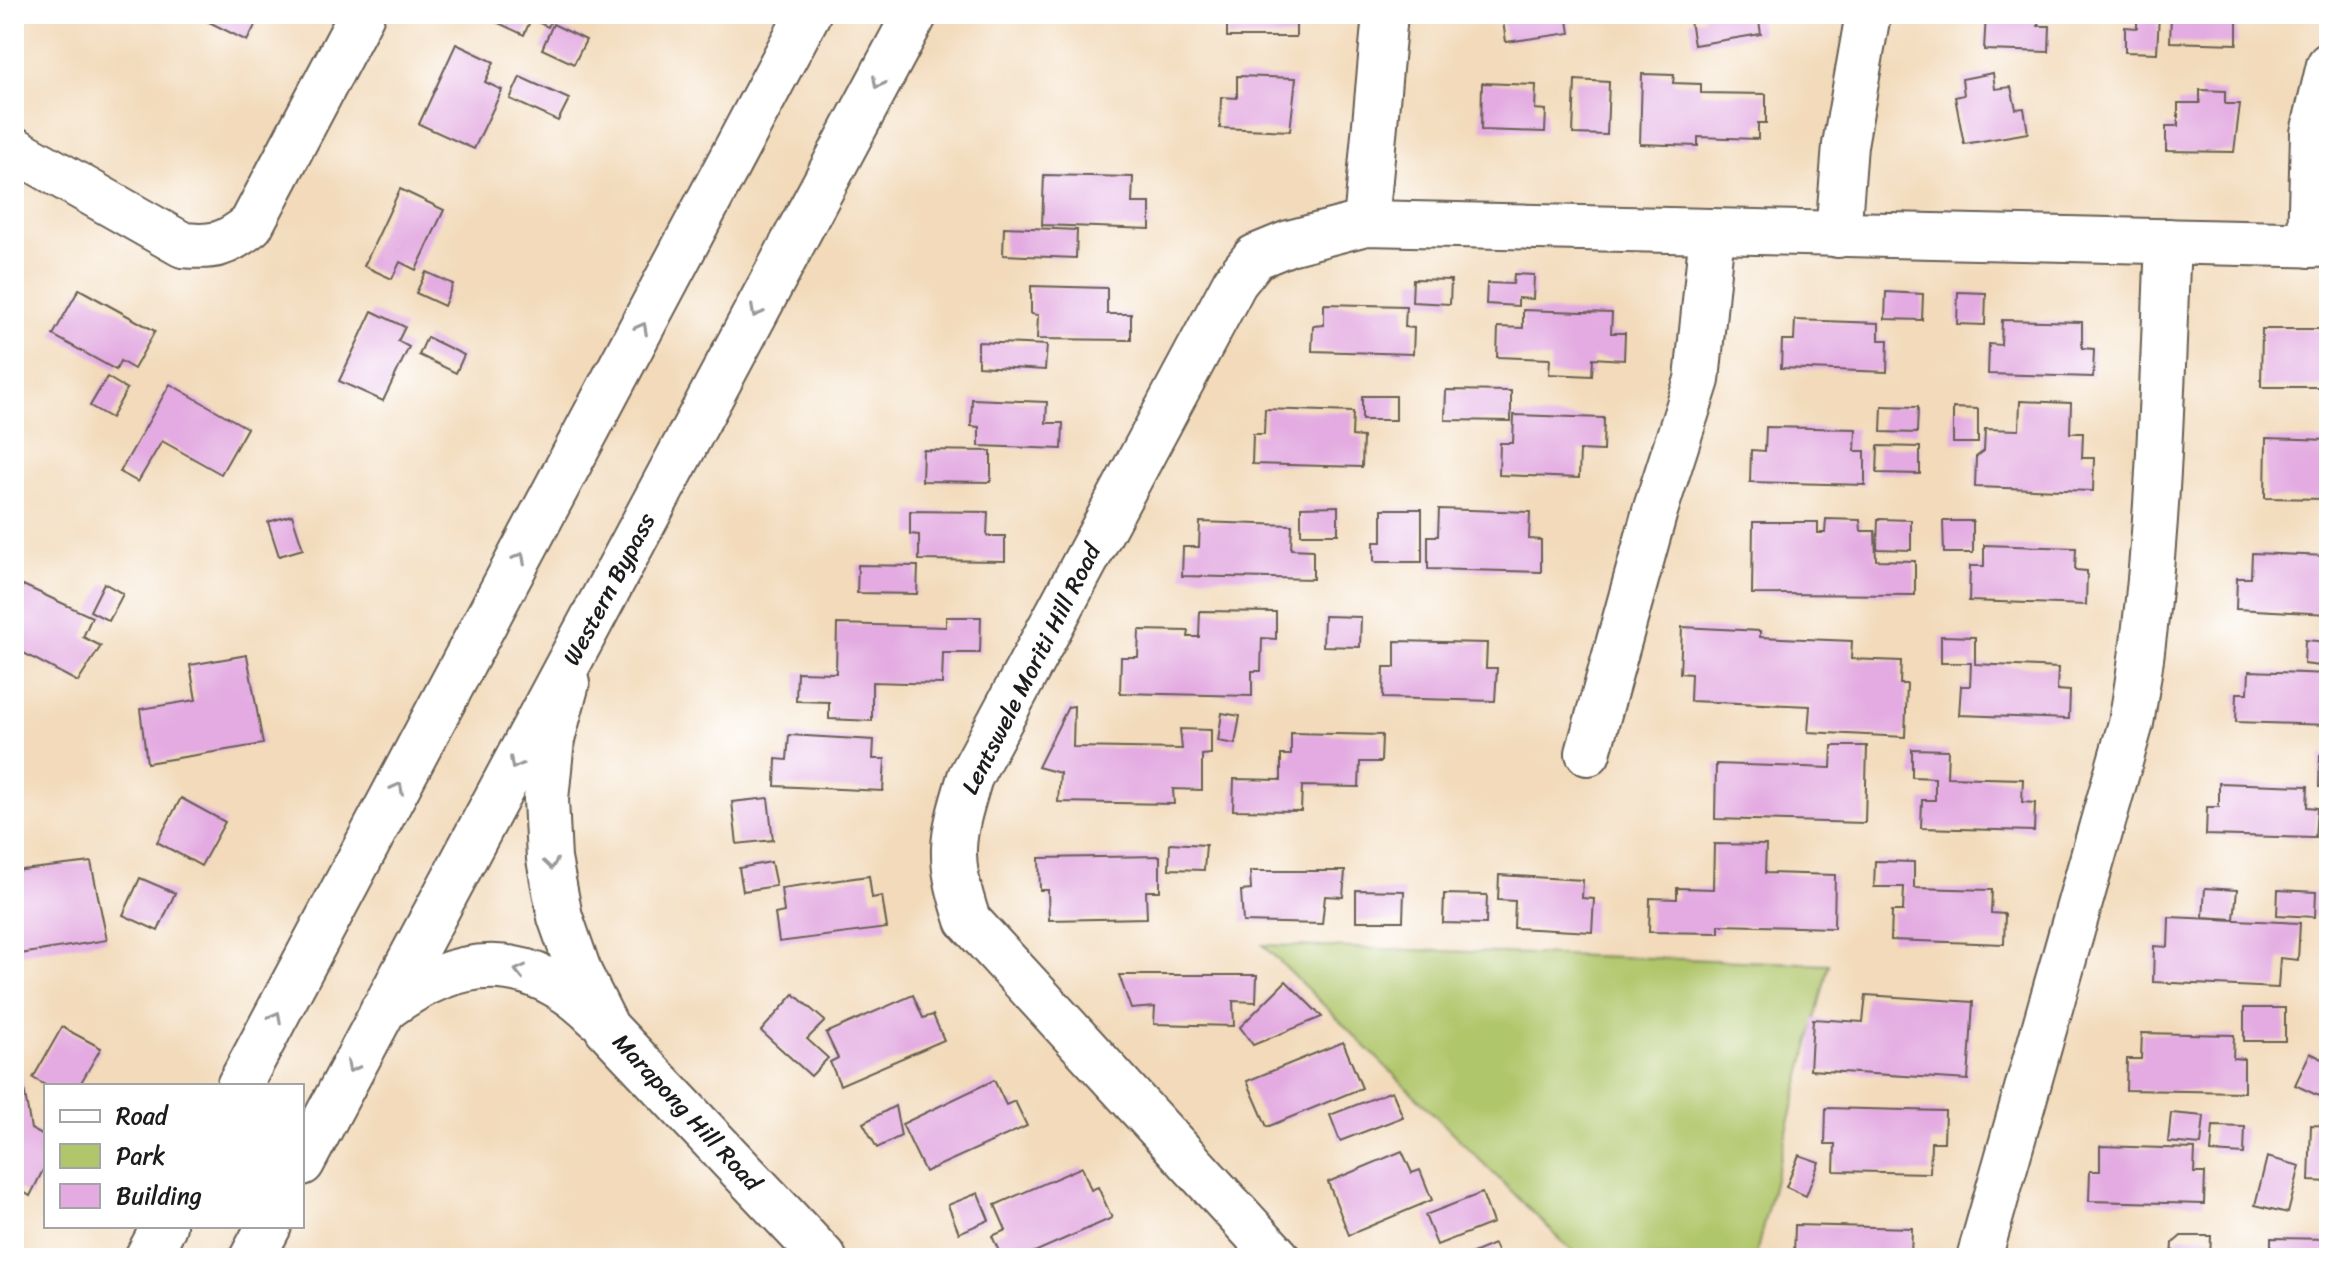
<svg xmlns="http://www.w3.org/2000/svg" width="2343" height="1272" viewBox="0 0 2343 1272" font-family="Sriracha,sans-serif">
	<style>
		.green { fill: #b0c66a; stroke: #667143; stroke-width: 2 }
		.building { fill: #e3abe1 }
		.lines { fill: none; stroke-linecap: round; stroke-linejoin: round }
		.minor-casing { stroke: #675e53; stroke-width: 48 }
		.highway-casing { stroke: #675e53; stroke-width: 48 }
		.minor { stroke: #fff; stroke-width: 44 }
		.highway { stroke: #fff; stroke-width: 44 }
		.oneway { stroke: #999 }
		.labels { text-anchor: middle; dominant-baseline: central; stroke-width: 6; stroke-linejoin: round; paint-order: stroke }
		.street-label { font-size: 24px; fill: #1c1c1c; stroke: #fff }
	</style>
	<rect width="100%" height="100%" fill="#fff"/>
	<filter id="ink" filterUnits="userSpaceOnUse"><feTurbulence type="fractalNoise" baseFrequency=".0125" numOctaves="2"/><feDisplacementMap in="SourceGraphic" scale="16" xChannelSelector="R" yChannelSelector="G"/><feConvolveMatrix kernelMatrix="1 2 1 2 8 2 1 2 1" color-interpolation-filters="sRGB"/></filter>
	<filter id="wash" filterUnits="userSpaceOnUse"><feTurbulence type="fractalNoise" baseFrequency=".006" numOctaves="4" result="noise"/><feDisplacementMap in="SourceGraphic" scale="32" xChannelSelector="R" yChannelSelector="G"/><feGaussianBlur stdDeviation="1.8" result="paint"/><feColorMatrix in="noise" values="0 0 0 0 0 0 0 0 0 0 0 0 0 0 0 0 0 1.4 0 .05"/><feComposite in="paint" operator="in"/></filter>
	<g filter="url(#wash)">
		<rect width="100%" height="100%" fill="#f2daba"/>
		<path class="green" d="M1263,945L1829,964L1755,1258H1579Z"/>
		<g id="blocks">
			<g class="building">
				<path d="M203,14H261L247,41L201,18Z"/>
				<path d="M492,14H554L548,27L531,19L524,35L490,19Z"/>
				<rect x="1227" y="14" width="69" height="23"/>
				<path d="M1502,14H1567L1570,33L1506,42Z"/>
				<path d="M1703,14H1758L1761,34L1694,45L1690,21L1704,19Z"/>
				<path d="M1986,14H2039L2038,26H2050L2049,52L1984,50Z"/>
				<path d="M2137,14H2159L2157,53L2125,52V27L2137,28Z"/>
				<path d="M2184,14H2244V18H2237V44L2170,42L2171,16Z"/>
				<path d="M553,24L586,40L574,64L542,49Z"/>
				<path d="M456,44L494,62L485,82L502,90L474,149L419,124Z"/>
				<path d="M1993,73L1995,89L2011,87L2016,109L2024,108L2028,133L1964,144L1955,97L1964,95L1962,79Z"/>
				<path d="M1642,74L1674,75L1673,83L1701,84V93L1766,94V123H1758V139L1698,137V146L1640,144Z"/>
				<path d="M1237,76L1296,78L1290,131L1220,128L1221,97L1237,98Z"/>
				<path d="M520,77L569,99L558,121L510,99Z"/>
				<path d="M1575,80L1609,82L1607,135L1573,134Z"/>
				<path d="M1482,83L1536,85L1535,109L1546,110L1545,132L1481,130Z"/>
				<path d="M2200,90L2225,91V104H2240L2234,152L2166,151V126H2178V103H2200Z"/>
				<path d="M1044,175L1133,177L1132,203H1150V229L1042,225Z"/>
				<path d="M400,189L444,210L416,270L400,262L392,279L364,266Z"/>
				<path d="M1004,227L1077,230L1076,258L1003,255Z"/>
				<path d="M426,272L453,284L444,306L416,293Z"/>
				<path d="M1514,274L1534,275L1533,299L1518,298V306L1486,304L1487,283L1513,284Z"/>
				<path d="M1413,279L1451,280L1450,304L1412,302Z"/>
				<path d="M1031,286L1107,288V314H1131V340L1037,339L1038,315L1031,314Z"/>
				<path d="M79,289L155,331L134,369L120,361L116,370L53,335Z"/>
				<path d="M1886,292L1923,294L1922,320L1885,319Z"/>
				<path d="M1958,292L1986,293L1985,325L1957,324Z"/>
				<path d="M1324,304L1406,306L1405,327L1414,328L1413,354L1312,351L1313,326L1324,325Z"/>
				<path d="M1523,310L1612,313L1611,333H1625L1624,360L1593,358L1592,376L1549,374L1550,359L1497,357L1498,327L1523,328Z"/>
				<path d="M372,311L405,327L398,341L409,347L383,401L339,381Z"/>
				<path d="M1795,320L1879,323V340H1888L1887,372L1781,368L1782,340H1794Z"/>
				<path d="M2002,320L2082,322V348L2094,349L2093,377L1988,374L1989,344L2001,345Z"/>
				<path d="M2262,329H2329V387H2261Z"/>
				<path d="M427,337L464,355L456,373L419,355Z"/>
				<path d="M978,342L1047,345L1045,370L978,366Z"/>
				<path d="M107,377L127,389L111,418L90,406Z"/>
				<path d="M170,384L247,428L221,474L162,441L138,482L120,472Z"/>
				<path d="M1446,390L1511,391V421L1445,420Z"/>
				<rect x="1362" y="396" width="34" height="24"/>
				<path d="M972,399L1047,402L1046,423H1063L1062,449L979,446V427L971,426Z"/>
				<path d="M2020,401L2071,403L2070,433H2083L2082,458H2094L2093,491L1975,487L1976,457L1984,451L1985,429L2019,430Z"/>
				<path d="M1882,406L1918,407L1917,433L1881,432Z"/>
				<path d="M1953,408L1978,409V443H1953Z"/>
				<path d="M1265,409L1353,412L1352,436L1363,437L1362,467L1252,464L1253,434H1264Z"/>
				<path d="M1514,415L1604,418L1603,451L1580,450L1579,478L1499,475L1500,443H1513Z"/>
				<path d="M1766,427L1856,429L1855,451H1865V485L1750,482L1751,450L1765,451Z"/>
				<path d="M2266,438L2329,440V499L2265,498Z"/>
				<path d="M1878,446L1920,447V474L1877,473Z"/>
				<path d="M923,450L991,451V482L922,481Z"/>
				<path d="M1338,506V534H1301V507Z"/>
				<path d="M1382,509H1422V562H1374V542H1382Z"/>
				<path d="M1439,509L1530,512L1529,539L1541,540V572L1428,569V536H1438Z"/>
				<path d="M910,511L988,512L987,536H1005V561L919,560V535L910,534Z"/>
				<path d="M292,515L303,549L279,556L268,522Z"/>
				<path d="M1826,519L1860,520L1861,531H1875L1876,560L1915,561V595L1752,594L1753,522H1818V533H1825Z"/>
				<path d="M1878,519L1911,520V550L1877,549Z"/>
				<path d="M1943,521H1973V553H1944Z"/>
				<path d="M1200,522L1292,525L1291,549L1313,550V579L1182,576L1183,547H1199Z"/>
				<path d="M1984,545L2076,548L2075,570L2087,571L2086,605L1969,601L1970,566H1984Z"/>
				<path d="M2252,553L2329,556V614L2236,609L2237,578H2251Z"/>
				<path d="M858,565L918,566L917,594L857,593Z"/>
				<path d="M104,583L123,594L109,621L90,611Z"/>
				<path d="M23,585L92,617L83,637L101,646L78,682L14,648V603Z"/>
				<path d="M1200,611L1276,612V639L1262,638L1261,671H1252V696L1120,693L1121,657H1138L1139,630L1189,631L1188,637H1199Z"/>
				<path d="M1324,616L1361,617L1360,647L1323,646Z"/>
				<path d="M946,617H981L980,653H943L942,684L872,682V721L829,719V702L796,701L797,672L836,673L837,624L946,627Z"/>
				<path d="M1682,627L1760,631V637L1852,641L1851,659L1901,661L1900,684H1907L1905,737L1808,732L1810,706L1690,701L1691,674L1680,673Z"/>
				<path d="M1941,636L1975,637V664L2058,668L2057,690L2070,691L2069,719L1959,715L1961,686H1970L1971,663H1941Z"/>
				<path d="M2305,640L2329,642V667L2304,664Z"/>
				<path d="M1395,641L1487,643L1486,668H1497L1495,701L1383,698L1384,667H1395Z"/>
				<path d="M247,655L263,744L147,763L140,709L196,700L190,665Z"/>
				<path d="M2249,671L2329,674V725L2236,722L2237,693H2248Z"/>
				<path d="M1074,706L1073,747L1182,749L1180,729L1211,730V754L1202,755V790L1173,789L1174,804L1058,802L1060,773L1038,767L1068,707Z"/>
				<path d="M1222,713L1240,716L1235,744L1218,741Z"/>
				<path d="M1291,733L1382,735L1381,762H1360L1359,787L1302,786L1301,811L1233,810L1234,779L1281,780V755H1291Z"/>
				<path d="M789,735L874,740L873,759H885L883,791L775,786L776,759L787,760Z"/>
				<path d="M1832,746H1867L1865,823L1715,819L1716,764L1831,768Z"/>
				<path d="M1912,749L1948,750L1947,777L2023,779L2022,802L2035,803L2034,831L1921,828L1922,800H1935V778L1912,777Z"/>
				<path d="M2320,755L2329,756V787H2319Z"/>
				<path d="M2219,783L2308,786L2307,807L2317,808L2315,838L2206,835L2207,807H2219Z"/>
				<path d="M181,798L225,822L201,866L157,842Z"/>
				<path d="M768,798L773,840L737,844L732,802Z"/>
				<path d="M1170,843L1206,845L1204,870L1169,869Z"/>
				<path d="M1714,844L1766,845L1765,873L1835,875L1834,928L1719,925V933L1649,932L1650,898L1677,899V888L1713,889Z"/>
				<path d="M1160,856V891H1146L1147,918L1049,920L1048,890H1040L1039,858Z"/>
				<path d="M1875,861L1914,862V888L1992,890L1991,913L2005,914L2004,944L1891,940L1892,911H1903L1904,887H1874Z"/>
				<path d="M91,862L107,940L14,955V871Z"/>
				<path d="M771,862L776,886L743,891L739,868Z"/>
				<path d="M1250,871H1345L1343,897L1325,896L1322,924L1243,922L1241,891L1251,890Z"/>
				<path d="M1499,875L1583,880L1582,898L1594,899L1592,932L1514,928L1515,901L1498,900Z"/>
				<path d="M869,876L872,898L882,896L887,928L779,942L775,914L784,912L781,888Z"/>
				<path d="M140,878L175,893L158,931L123,915Z"/>
				<path d="M2205,888L2237,890L2234,919L2203,917Z"/>
				<path d="M1356,890L1404,891L1403,921H1356Z"/>
				<path d="M2278,890L2316,892L2315,917L2277,915Z"/>
				<path d="M1444,894L1487,895L1486,924L1443,923Z"/>
				<path d="M2169,917L2300,923L2298,960L2280,958L2278,988L2153,982L2154,946L2168,947Z"/>
				<path d="M1119,975H1257L1256,1002L1233,1001L1234,1026L1154,1024L1155,1007L1131,1009Z"/>
				<path d="M1286,981L1322,1017L1253,1045L1240,1027Z"/>
				<path d="M794,994L825,1021L807,1039L828,1058L811,1076L761,1031Z"/>
				<path d="M913,995L923,1018L933,1015L944,1040L840,1085L830,1062L838,1058L826,1033Z"/>
				<path d="M1866,995L1973,1002L1968,1080L1810,1070L1813,1019L1863,1022Z"/>
				<rect x="2244" y="1008" width="41" height="33"/>
				<path d="M62,1027L101,1048L79,1086H47L33,1078Z"/>
				<path d="M2142,1033L2234,1035L2233,1058L2244,1059V1092L2126,1090L2127,1059H2141Z"/>
				<path d="M1343,1042L1362,1088L1267,1127L1247,1081Z"/>
				<path d="M16,1043L31,1129L46,1137V1164L30,1196L14,1186Z"/>
				<path d="M2310,1053L2329,1062V1086L2323,1098L2295,1085Z"/>
				<path d="M994,1080L1006,1105L1015,1101L1027,1126L925,1172L902,1124Z"/>
				<path d="M1392,1091L1403,1117L1340,1141L1330,1115Z"/>
				<path d="M895,1106L901,1136L877,1148L863,1123Z"/>
				<path d="M1826,1108L1945,1111L1944,1142H1931L1930,1173L1834,1171L1835,1144H1825Z"/>
				<path d="M2171,1113L2204,1116L2201,1145L2168,1142Z"/>
				<path d="M2311,1125L2329,1126V1182L2309,1181Z"/>
				<path d="M2213,1126L2245,1127L2244,1154L2211,1152Z"/>
				<path d="M2100,1146L2195,1149L2194,1173H2205L2204,1204L2089,1201L2090,1171H2100Z"/>
				<path d="M1402,1151L1412,1173L1420,1170L1432,1200L1349,1235L1328,1182Z"/>
				<path d="M1799,1155L1819,1162L1806,1196L1786,1187Z"/>
				<path d="M2267,1157L2300,1166L2288,1213L2255,1205Z"/>
				<path d="M1082,1167L1091,1190L1098,1187L1112,1218L1021,1258H1002L992,1236L1006,1230L995,1205Z"/>
				<path d="M978,1193L989,1220L959,1233L948,1205Z"/>
				<path d="M1482,1193L1493,1223L1437,1245L1425,1215Z"/>
				<path d="M1795,1225L1912,1228L1911,1258L1794,1257Z"/>
				<path d="M2181,1236H2211L2210,1258H2172L2173,1243Z"/>
				<path d="M2271,1238L2329,1239V1258H2271Z"/>
				<path d="M1494,1244L1500,1258H1461Z"/>
			</g>
		</g>
	</g>
	<g filter="url(#ink)">
		<use href="#blocks" fill-opacity="0" stroke="#675e53" stroke-width="2"/>
		<g class="lines">
			<defs>
				<g id="minor">
					<path d="M14,149L183,245C214,248 226,245 251,225L362,14"/>
					<path d="M1366,223L1385,14"/>
					<path d="M1838,235L1845,145L1868,14"/>
					<path d="M2310,245L2313,133L2329,65"/>
					<path d="M567,683L552,739L546,799L549,859L560,917L580,974L607,1028L824,1258"/>
					<path d="M1588,753L1655,511L1697,380L1712,232"/>
					<path d="M382,1011C456,954 528,948 597,1017"/>
					<path d="M1278,1258L968,920C947,856 951,840 970,777L1235,282L1255,257L1289,243L1366,223L2329,245"/>
					<path d="M1979,1258L2131,723C2159,564 2161,403 2168,241"/>
				</g>
				<g id="highway">
					<path d="M239,1086L808,14"/>
					<path d="M302,1163L915,14"/>
					<path d="M147,1258L164,1226"/>
					<path d="M252,1258L269,1226"/>
				</g>
			</defs>
			<use href="#minor" class="minor-casing"/>
			<use href="#highway" class="highway-casing"/>
			<use href="#minor" class="minor"/>
			<use href="#highway" class="highway"/>
		</g>
		<defs><path id="oneway-chevron" d="M-2-3.5L2.5 0L-2 3.5" fill="none" stroke-width="1.6" stroke-linecap="round" stroke-linejoin="round" transform="scale(2)"/></defs>
		<g class="oneway">
			<use href="#oneway-chevron" transform="translate(878 83) rotate(118)"/>
			<use href="#oneway-chevron" transform="translate(756 312) rotate(118)"/>
			<use href="#oneway-chevron" transform="translate(642 328) rotate(-62)"/>
			<use href="#oneway-chevron" transform="translate(520 558) rotate(-62)"/>
			<use href="#oneway-chevron" transform="translate(515 764) rotate(118)"/>
			<use href="#oneway-chevron" transform="translate(398 788) rotate(-62)"/>
			<use href="#oneway-chevron" transform="translate(551 864) rotate(82)"/>
			<use href="#oneway-chevron" transform="translate(520 971) rotate(-167)"/>
			<use href="#oneway-chevron" transform="translate(276 1017) rotate(-62)"/>
			<use href="#oneway-chevron" transform="translate(352 1067) rotate(118)"/>
		</g>
	</g>
	<g class="labels">
		<g class="street-label">
			<text transform="translate(609 589) rotate(-62)">Western Bypass</text>
			<text transform="translate(1031 669) rotate(-63)">Lentswele Moriti Hill Road</text>
			<text transform="translate(687 1112) rotate(47)">Marapong Hill Road</text>
		</g>
	</g>
	<rect width="2343" height="1272" fill="none" stroke="#fff" stroke-width="48"/>
	<rect x="44" y="1084" width="260" height="144" fill="#ffffff" stroke="#a4a4a4" stroke-width="2"/>
	<rect x="60" y="1110" width="40" height="12" fill="#ffffff" stroke="#a4a4a4" stroke-width="2"/>
	<text x="116" y="1124" font-size="24" fill="#1c1c1c">Road</text>
	<rect x="60" y="1144" width="40" height="24" fill="#b0c66a" stroke="#a4a4a4" stroke-width="2"/>
	<text x="116" y="1164" font-size="24" fill="#1c1c1c">Park</text>
	<rect x="60" y="1184" width="40" height="24" fill="#e3abe1" stroke="#a4a4a4" stroke-width="2"/>
	<text x="116" y="1204" font-size="24" fill="#1c1c1c">Building</text>
</svg>
